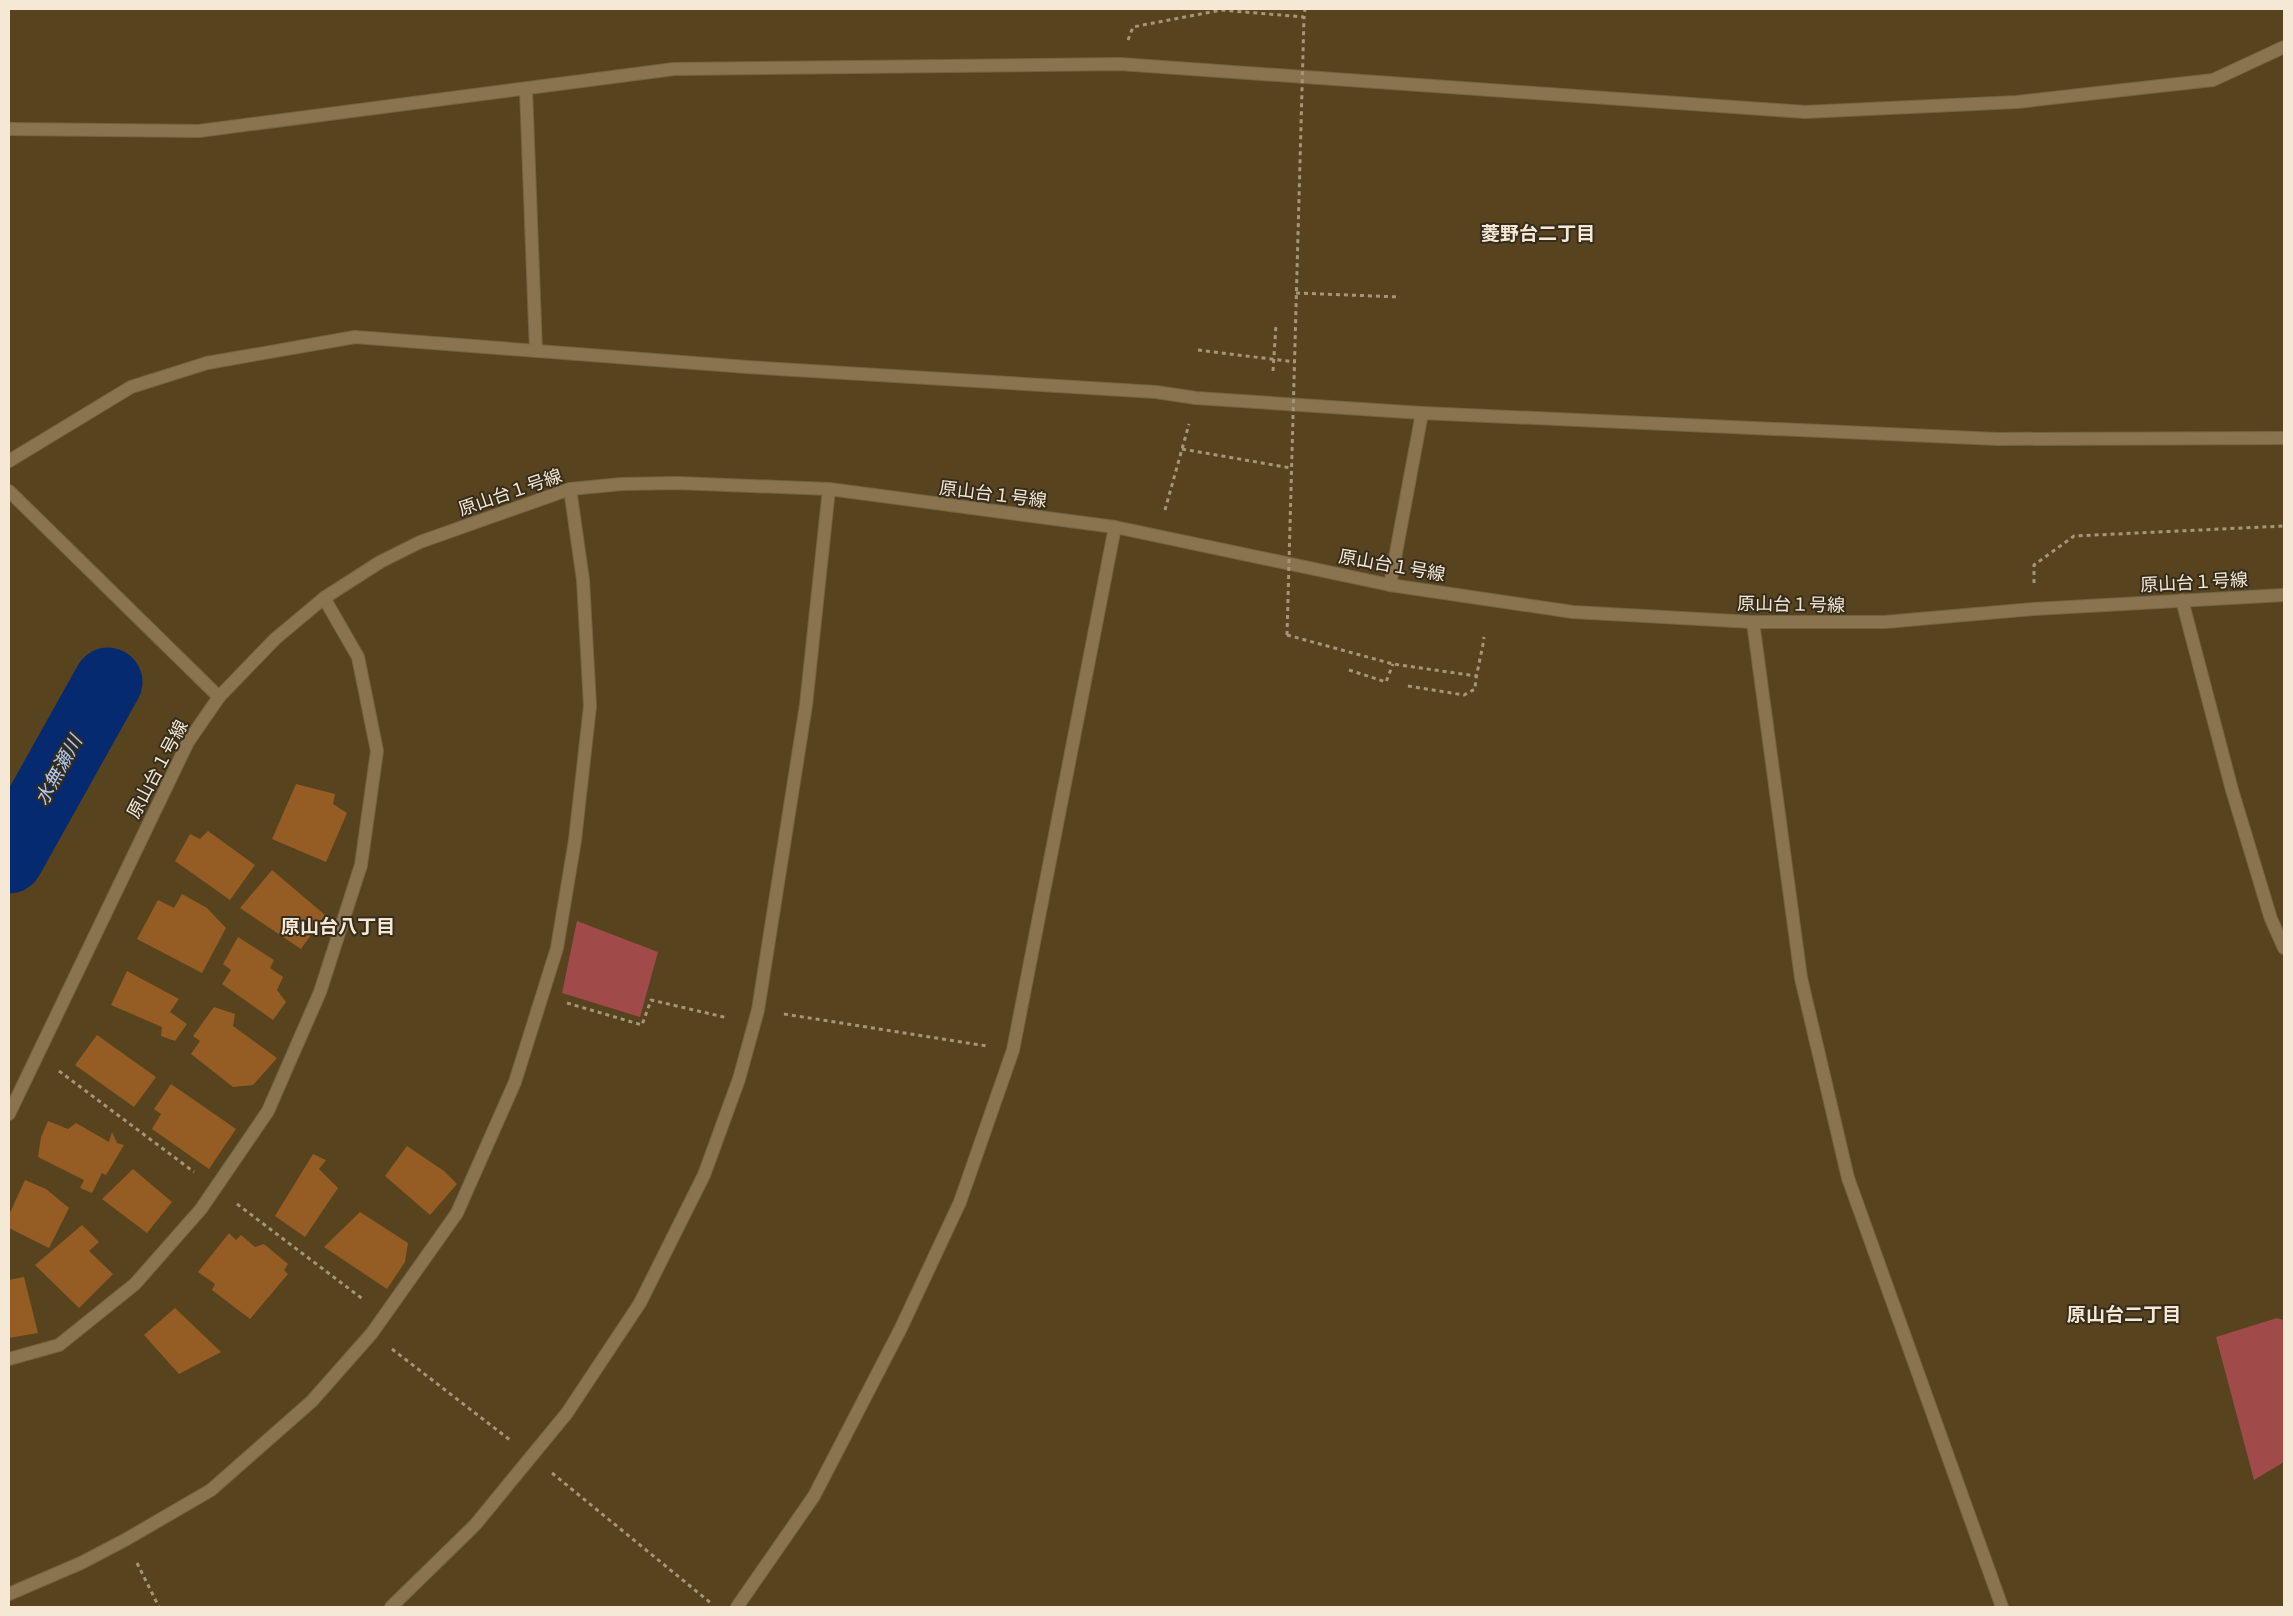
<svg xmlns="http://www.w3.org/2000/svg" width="2293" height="1616" viewBox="0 0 2293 1616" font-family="'IBM Plex Serif','Noto Sans JP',serif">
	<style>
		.green { fill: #a04a4a }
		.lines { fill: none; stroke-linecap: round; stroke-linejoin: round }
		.river { stroke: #052a70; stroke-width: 69 }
		.building { fill: #955c23 }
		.minor-casing { stroke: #746342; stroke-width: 14 }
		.tertiary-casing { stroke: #746342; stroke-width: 14 }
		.path { stroke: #a59679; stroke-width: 3; stroke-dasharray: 4 4; stroke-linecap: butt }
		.minor { stroke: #89744f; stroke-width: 12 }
		.tertiary { stroke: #89744f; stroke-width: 12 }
		.path-bridge { stroke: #a59679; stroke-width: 3; stroke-dasharray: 4 4; stroke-linecap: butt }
		.labels { text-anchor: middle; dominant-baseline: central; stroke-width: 4; stroke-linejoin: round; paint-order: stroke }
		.street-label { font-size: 18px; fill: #f5e9d5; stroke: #352c1c }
		.neighbourhood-label { font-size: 19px; font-weight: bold; fill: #f5e9d5; stroke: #352c1c }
		.water-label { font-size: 19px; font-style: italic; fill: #b1c9f2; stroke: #352c1c }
	</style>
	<rect width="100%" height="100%" fill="#57441f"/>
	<g class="green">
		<path d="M577,921L658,952L640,1017L562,993Z"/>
		<path d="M2277,1318L2284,1320V1462L2254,1480L2216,1337Z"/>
	</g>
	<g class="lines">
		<path class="river" d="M9,859L108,682"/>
	</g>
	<g class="building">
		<path d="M296,784L335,794L333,804L347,813L326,862L272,839Z"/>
		<path d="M208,831L255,865L230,900L175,861L190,834L200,839Z"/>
		<path d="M272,870L325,915L301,949L240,908Z"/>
		<path d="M182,894L207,908L226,928L202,973L137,939L158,900L174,908Z"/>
		<path d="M238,937L274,960L270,968L283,977L277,990L286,1002L273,1020L222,984L231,970L223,964Z"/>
		<path d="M127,971L179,999L170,1012L187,1024L175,1041L161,1036L162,1027L111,1005Z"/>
		<path d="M214,1007L235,1014L233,1026L277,1058L253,1085L233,1087L191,1054L200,1041L193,1036Z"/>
		<path d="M97,1035L156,1077L134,1107L75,1065Z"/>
		<path d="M171,1084L236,1129L209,1169L152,1129L161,1114L154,1109Z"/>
		<path d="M48,1121L68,1129L76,1123L109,1142L112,1132L117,1143L124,1145L106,1175L102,1173L92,1193L80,1188L84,1180L38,1157L41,1137Z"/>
		<path d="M407,1146L444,1171L457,1184L430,1215L385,1176Z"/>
		<path d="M313,1154L326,1160L319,1169L338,1188L305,1237L275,1216Z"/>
		<path d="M133,1169L172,1202L147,1233L102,1199Z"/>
		<path d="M25,1180L46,1189L69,1208L49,1248L9,1228V1215Z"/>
		<path d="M360,1212L408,1243L405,1262L387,1289L324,1247Z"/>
		<path d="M82,1225L99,1242L89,1251L113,1274L79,1308L35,1265Z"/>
		<path d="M229,1233L236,1240L241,1235L255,1247L264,1244L288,1264L284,1270L288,1274L250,1319L212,1290L215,1284L198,1272Z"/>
		<path d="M24,1277L38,1333L9,1338V1280Z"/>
		<path d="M175,1308L221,1352L179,1374L144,1335Z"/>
	</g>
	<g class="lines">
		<defs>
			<g id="minor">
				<path d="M2182,600L2232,790L2271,919L2284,948"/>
				<path d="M9,1359L59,1345L135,1284L201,1209L268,1111L320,992L361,865L377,751L358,657L324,598"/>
				<path d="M9,1594L81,1563L125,1540L211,1490L312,1401L372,1333L457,1213L515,1082L557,948L575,840L590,706L583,580L570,489"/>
				<path d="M391,1607L475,1525L567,1413L640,1303L704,1175L739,1079L758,1010L806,705L829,489"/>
				<path d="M737,1607L814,1496L901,1328L960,1202L1013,1050L1115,527"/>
			</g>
			<g id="tertiary">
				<path d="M526,90L536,351"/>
				<path d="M9,129L199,131L674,69L1120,64L1805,112L2017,102L2213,80L2284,47"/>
				<path d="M9,461L131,387L207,363L355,337L747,367L1156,392L1196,398L1422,413L1997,439L2284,438"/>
				<path d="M9,491L219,697"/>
				<path d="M1390,585L1422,413"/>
				<path d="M1753,622L1801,978L1848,1178L2002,1607"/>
				<path d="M9,1114L188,742L219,697L275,639L324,598L380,562L420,542L570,489L622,484L677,483L829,489L1115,527L1390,585L1573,612L1753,622H1885L2034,609L2284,595"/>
			</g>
		</defs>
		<use href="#minor" class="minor-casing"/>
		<use href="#tertiary" class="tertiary-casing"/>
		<g class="path">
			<path d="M1128,40L1133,27L1221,10L1304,17L1305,9"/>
			<path d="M1296,293L1400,297"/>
			<path d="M1273,371L1276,325"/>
			<path d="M1182,449L1291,468"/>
			<path d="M1165,510L1189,424"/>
			<path d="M2034,583V565L2074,536L2284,526"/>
			<path d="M1287,635L1393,664L1476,676"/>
			<path d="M1349,670L1386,682L1393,664"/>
			<path d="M1408,686L1464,695L1475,689C1476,672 1482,654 1484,637"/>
			<path d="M567,1003L642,1025L651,1000L728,1018"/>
			<path d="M784,1014L987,1046"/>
			<path d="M59,1071L194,1172"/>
			<path d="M237,1204L364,1300"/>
			<path d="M392,1349L510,1440"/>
			<path d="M552,1473L712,1604"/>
			<path d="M137,1563L159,1607"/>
		</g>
		<use href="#minor" class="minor"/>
		<use href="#tertiary" class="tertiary"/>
		<g class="path-bridge">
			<path d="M1198,350L1295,362"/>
			<path d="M1287,635L1304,17"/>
		</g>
	</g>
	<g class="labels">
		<g class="street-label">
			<text transform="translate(510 492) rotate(-19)">原山台１号線</text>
			<text transform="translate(993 494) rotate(7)">原山台１号線</text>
			<text transform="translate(1392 565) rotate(10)">原山台１号線</text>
			<text transform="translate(2194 582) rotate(-3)">原山台１号線</text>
			<text transform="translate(1791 604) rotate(1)">原山台１号線</text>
			<text transform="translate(157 769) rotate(-62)">原山台１号線</text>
		</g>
		<g class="neighbourhood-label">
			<text x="1538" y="233">菱野台二丁目</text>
			<text x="338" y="926">原山台八丁目</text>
			<text x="2124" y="1314">原山台二丁目</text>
		</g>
		<g class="water-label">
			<text transform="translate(58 770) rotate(-61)">水無瀬川</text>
		</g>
	</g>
	<rect width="2293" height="1616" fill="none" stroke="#f5e9d5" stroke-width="20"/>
</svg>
